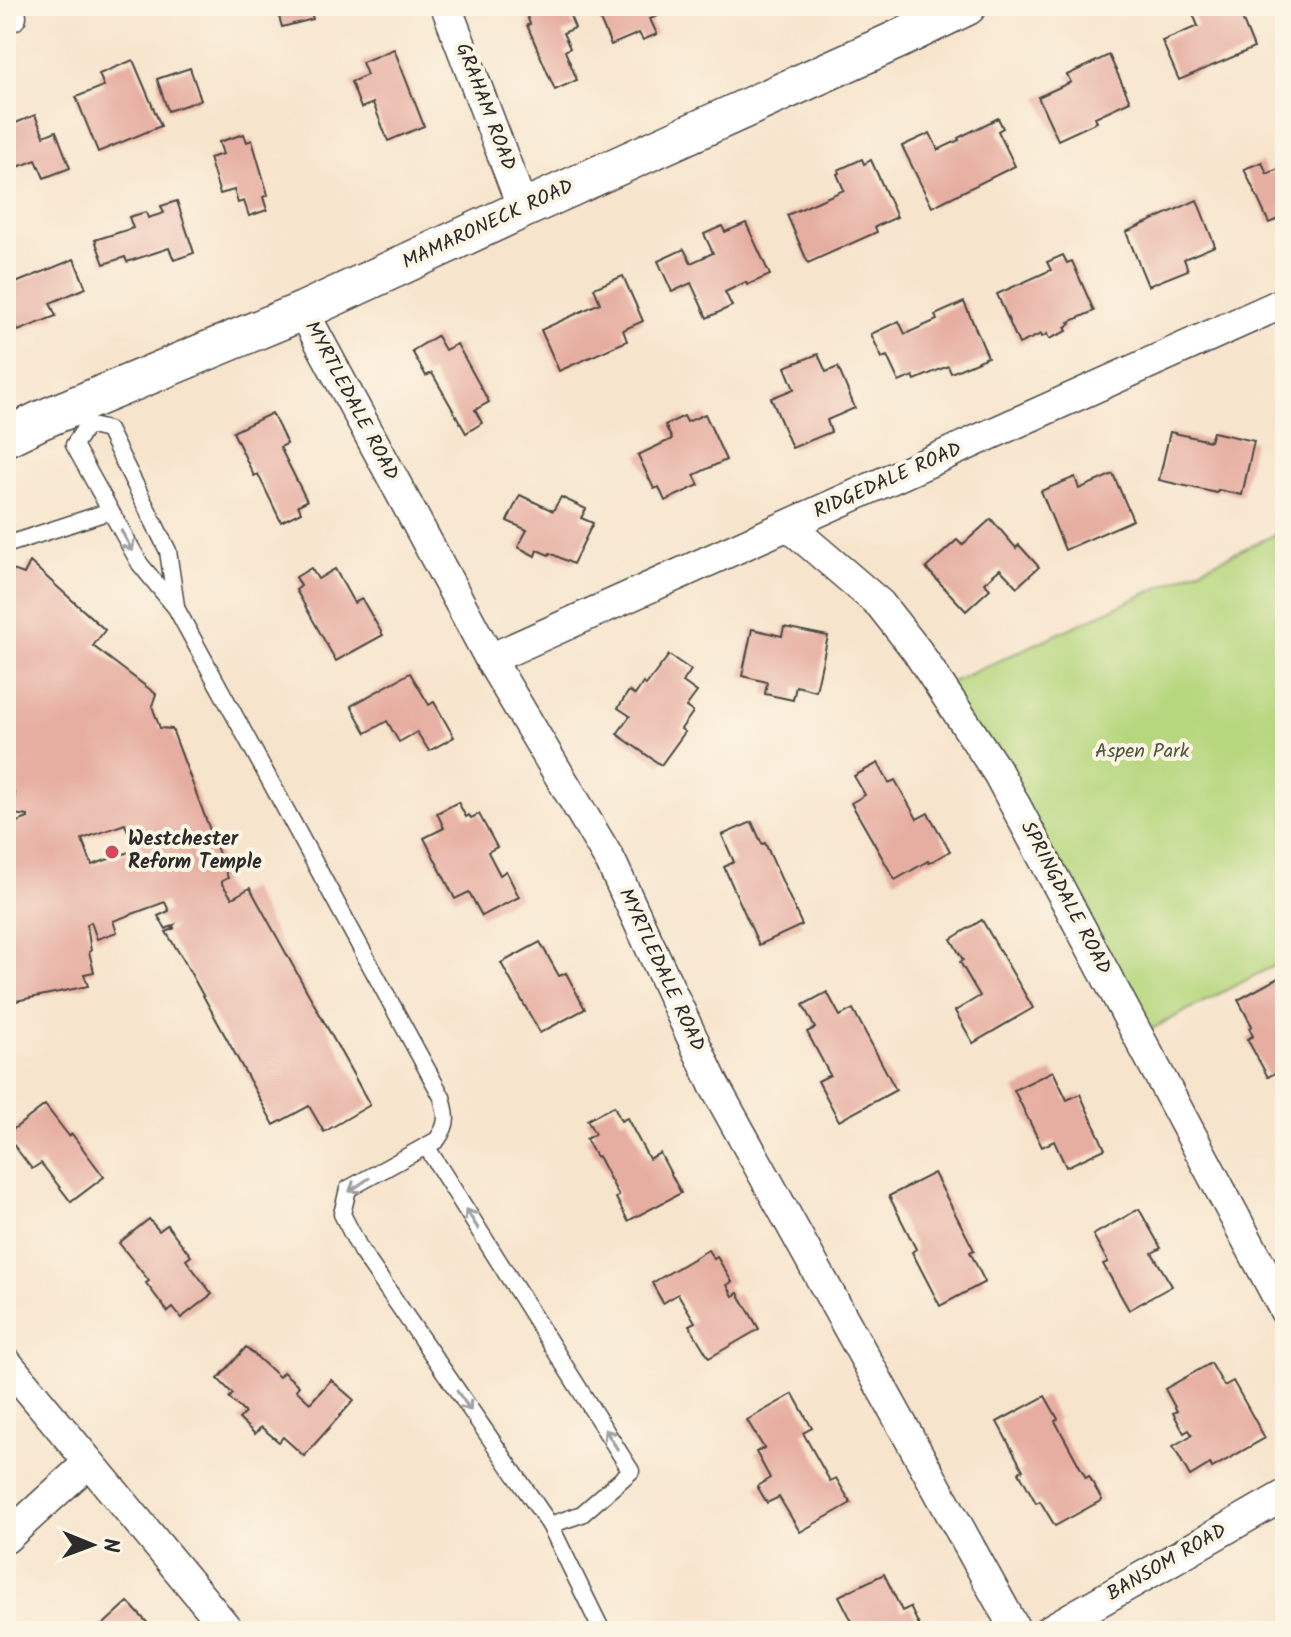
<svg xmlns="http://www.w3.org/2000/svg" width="1291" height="1637" viewBox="0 0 1291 1637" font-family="Kalam,sans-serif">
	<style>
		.green { fill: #b7d77f; stroke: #718155; stroke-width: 2 }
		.building { fill: #e6aea1; fill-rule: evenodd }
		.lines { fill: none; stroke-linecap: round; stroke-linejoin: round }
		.service-casing { stroke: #4a4743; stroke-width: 19 }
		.minor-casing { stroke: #4a4743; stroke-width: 33 }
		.tertiary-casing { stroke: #4a4743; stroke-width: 41 }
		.service { stroke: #fff; stroke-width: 16 }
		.minor { stroke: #fff; stroke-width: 30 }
		.tertiary { stroke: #fff; stroke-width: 38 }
		.oneway { stroke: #a0a0a0 }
		.poi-dot { fill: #d1495b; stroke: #fcf5e5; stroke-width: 3 }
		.labels { text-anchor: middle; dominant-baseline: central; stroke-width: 8; stroke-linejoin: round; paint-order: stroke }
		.street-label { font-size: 20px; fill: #2b2b2b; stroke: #fcf5e5 }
		.park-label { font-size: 20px; fill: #4e5640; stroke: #fcf5e5 }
		.poi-label { font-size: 20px; font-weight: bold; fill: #2b2b2b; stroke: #fcf5e5; text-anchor: start }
	</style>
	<rect width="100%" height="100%" fill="#fcf5e5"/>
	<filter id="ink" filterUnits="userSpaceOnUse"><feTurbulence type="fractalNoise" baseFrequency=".0125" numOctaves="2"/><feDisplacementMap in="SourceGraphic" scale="16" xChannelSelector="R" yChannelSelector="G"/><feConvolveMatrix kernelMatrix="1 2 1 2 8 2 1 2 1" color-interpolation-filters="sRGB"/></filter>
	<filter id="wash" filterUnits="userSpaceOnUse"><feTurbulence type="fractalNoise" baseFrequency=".006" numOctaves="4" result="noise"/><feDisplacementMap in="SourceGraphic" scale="32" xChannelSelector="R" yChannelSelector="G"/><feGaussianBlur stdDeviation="1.8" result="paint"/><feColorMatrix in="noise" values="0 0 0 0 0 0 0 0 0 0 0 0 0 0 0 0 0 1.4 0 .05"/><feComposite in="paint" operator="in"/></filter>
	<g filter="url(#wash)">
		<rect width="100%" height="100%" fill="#f7e4cc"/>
		<path class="green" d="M1285,530V960L1138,1036L941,687Z"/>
		<g id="blocks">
			<g class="building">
				<path d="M276,6H309L313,19L282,27Z"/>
				<path d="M523,6H566L575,28L563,33L570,48L565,51L577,80L555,90L527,25L530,24Z"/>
				<path d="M594,6H654L658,16L650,19L657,34L643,40L639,33L611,45Z"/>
				<path d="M1212,6H1237L1254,48L1179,80L1162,41L1198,26L1193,14Z"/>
				<path d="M394,49L424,126L388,141L373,103L361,108L351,82L367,75L362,62Z"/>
				<path d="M1109,55L1130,101L1095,117L1097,122L1058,140L1038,97L1071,82L1067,75Z"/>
				<path d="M133,60L161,126L98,152L76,97L104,86L99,74Z"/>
				<path d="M190,68L201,100L168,111L157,79Z"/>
				<path d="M35,115L44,136L56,131L70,168L44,178L36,160L10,170L6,160V127Z"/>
				<path d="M998,118L1003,128L998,131L1015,166L932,207L902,146L930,133L938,150L959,140L958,138Z"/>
				<path d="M244,134L247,142L252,140L268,195L263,197L267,210L249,216L244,201L238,203L234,190L220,194L209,158L223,154L219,142Z"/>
				<path d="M1285,152V216L1269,223L1244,169L1262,162L1267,174L1285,166L1280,154Z"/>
				<path d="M862,159L864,164L871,160L897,217L875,227L877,232L808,263L787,215L844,190L837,174L839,173L838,170Z"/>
				<path d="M1197,200L1215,246L1184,259L1188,270L1148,286L1126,232Z"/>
				<path d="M177,201L194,253L174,260L169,248L127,262L125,257L104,264L95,240L133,228L129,217L146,212L148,218L164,213L161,206Z"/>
				<path d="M746,223L770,275L747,285L746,282L725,292L732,306L707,318L691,283L672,292L658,261L684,249L691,263L713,253L704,234L722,226L725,232Z"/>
				<path d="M1063,255L1067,263L1072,261L1094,311L1069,322L1071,324L1065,327L1067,331L1049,339L1047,334L1042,337L1041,334L1019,344L997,294L1051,270L1047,262Z"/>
				<path d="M74,259L86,288L50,303L56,316L18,331L14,323L6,327V287Z"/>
				<path d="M623,276L643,321L623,330L627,341L559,371L541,330L600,303L594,288Z"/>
				<path d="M964,302L988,357L951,373L948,366L915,380L913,376L899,382L887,356L882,358L871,334L899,321L905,334L937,320L935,315Z"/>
				<path d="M437,336L445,350L457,344L489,402L475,410L482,423L466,433L432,373L426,376L412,351Z"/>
				<path d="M818,354L826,372L838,367L855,408L827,420L831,432L792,448L771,398L794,389L785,367Z"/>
				<path d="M272,413L287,444L280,447L307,501L298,505L301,512L281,522L258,474L254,476L233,432Z"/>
				<path d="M705,414L726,460L694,475L699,485L665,501L659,487L654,489L638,455L672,439L665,425L684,416L687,422Z"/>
				<path d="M1170,432L1210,441L1213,432L1254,441L1242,495L1218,490L1217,493L1159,480Z"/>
				<path d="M1113,474L1133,520L1065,550L1041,491L1075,477L1079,489Z"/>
				<path d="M520,495L553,511L561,497L586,509L581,518L593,523L573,564L550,553L549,555L537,550L535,556L518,547L527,530L507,521Z"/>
				<path d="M991,519L1016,548L1019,545L1039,567L1017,587L1000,569L984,583L990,589L966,611L926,568L957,540L962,545Z"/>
				<path d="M30,562L105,630L93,646L156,694L152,706L160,728L172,729L228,878L222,881V884L232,898L250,888L370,1105L324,1132L309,1106L274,1125L183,959L166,932L175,928H172L174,925L166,929L158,916L169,911L165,902L113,921L117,932L97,939L91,922L88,924L87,925L91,951L89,952L94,972L84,974L88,986L6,1003V826L28,818V816L12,814L15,793L6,792V605L13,570L24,574ZM125,824L135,850L92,865L82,839Z"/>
				<path d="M311,568L318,579L335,569L354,603L362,599L383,635L336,661L296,590L301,586L296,577Z"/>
				<path d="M784,627L828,636L816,691L796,686L793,700L765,694L767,682L742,676L752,629L782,636Z"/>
				<path d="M669,655L691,670L683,682L697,692L686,707L693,712L681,729L685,732L661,765L617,734L630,716L618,708L629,691L635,695L643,683L646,685Z"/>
				<path d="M410,673L429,705L434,702L454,737L429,751L417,732L399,742L387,721L366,733L351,706Z"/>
				<path d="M878,763L889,783L895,780L917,819L928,813L950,851L929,863L928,861L895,880L851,803L865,795L854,776Z"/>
				<path d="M458,802L466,817L469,815L471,818L479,814L497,847L488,852L500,875L506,871L519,897L482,916L469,892L455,899L424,838L444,828L437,813Z"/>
				<path d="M752,822L762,844L765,843L802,925L759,945L724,867L734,862L722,835Z"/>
				<path d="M982,920L1033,1008L973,1043L955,1011L980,996L960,962L963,960L951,939Z"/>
				<path d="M540,942L559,976L566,973L585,1009L540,1033L501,963Z"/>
				<path d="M1280,977L1285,987V1067L1268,1077L1247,1039L1253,1036L1249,1028L1252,1026L1238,1000Z"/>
				<path d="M827,992L840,1016L853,1009L896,1090L839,1121L818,1081L830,1075L807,1032L815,1028L803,1005Z"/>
				<path d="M1053,1071L1067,1100L1080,1094L1105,1149L1066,1167L1054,1141L1042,1147L1014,1090Z"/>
				<path d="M45,1105L69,1136L72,1134L104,1177L71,1202L41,1163L32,1169L6,1135Z"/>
				<path d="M614,1106L621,1121L627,1118L649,1159L660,1153L681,1193L628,1221L616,1198L619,1196L598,1156L596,1157L586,1139L595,1134L587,1120Z"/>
				<path d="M934,1173L974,1250L970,1252L985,1282L940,1306L912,1252L916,1249L889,1196Z"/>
				<path d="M1139,1209L1161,1248L1152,1253L1172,1286L1129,1310L1103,1264L1108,1262L1093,1235Z"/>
				<path d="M149,1219L159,1231L167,1225L191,1256L186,1260L212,1294L181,1318L173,1308L168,1312L146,1283L149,1281L119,1243Z"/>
				<path d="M708,1250L714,1259L717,1257L732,1282L727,1285L733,1296L738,1293L759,1329L709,1358L689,1325L695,1322L678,1294L663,1303L652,1283Z"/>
				<path d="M246,1347L279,1377L283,1372L299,1386L296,1390L310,1403L331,1380L354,1400L304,1456L283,1437L279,1442L261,1427L255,1434L239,1419L245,1413L229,1398L233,1394L218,1379Z"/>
				<path d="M1211,1363L1224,1386L1233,1381L1265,1438L1212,1468L1210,1464L1190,1476L1173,1446L1192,1435L1189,1430L1184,1433L1173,1413L1177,1411L1165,1389Z"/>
				<path d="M793,1394L812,1428L803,1433L830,1481L836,1478L851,1503L800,1532L779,1497L767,1503L757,1486L770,1478L756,1452L764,1448L747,1420Z"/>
				<path d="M1045,1396L1058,1419L1055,1421L1086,1478L1089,1476L1102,1500L1055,1526L1040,1501L1036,1503L1019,1472L1023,1470L997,1422Z"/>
				<path d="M884,1574L902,1611L910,1607L922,1631H851L856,1629L839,1596Z"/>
				<path d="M128,1602L155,1631H96Z"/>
			</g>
		</g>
	</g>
	<g filter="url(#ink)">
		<use href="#blocks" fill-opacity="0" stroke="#4a4743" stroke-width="2"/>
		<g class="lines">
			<defs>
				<g id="service">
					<path d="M83,418L87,425L108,430L168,551L176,606"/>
					<path d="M87,425L74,445L140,564L176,608L442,1097C447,1116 449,1123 437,1140L348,1189L342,1214L361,1251L550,1525L582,1514L631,1471L426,1146"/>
					<path d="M6,545L110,511"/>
					<path d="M550,1525L602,1631"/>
				</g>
				<g id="minor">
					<path d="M446,6L523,209"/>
					<path d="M6,18L11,16"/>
					<path d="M303,311L490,659L611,862L714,1085L1016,1631"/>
					<path d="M789,526L880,604L917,651L998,773L1285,1311"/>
					<path d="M490,659L1285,302"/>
					<path d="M6,1362L229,1631"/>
					<path d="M6,1538L88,1463"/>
					<path d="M1048,1631L1285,1495"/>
				</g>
				<path id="tertiary" d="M6,437L41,420L303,311L523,209L899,39L967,6"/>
			</defs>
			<use href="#service" class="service-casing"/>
			<use href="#minor" class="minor-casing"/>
			<use href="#tertiary" class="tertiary-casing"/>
			<use href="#service" class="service"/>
			<use href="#minor" class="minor"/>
			<use href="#tertiary" class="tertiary"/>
		</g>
		<defs><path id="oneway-shaft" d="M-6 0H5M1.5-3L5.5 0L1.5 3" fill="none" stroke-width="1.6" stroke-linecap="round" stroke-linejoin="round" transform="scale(2)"/></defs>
		<g class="oneway">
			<use href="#oneway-shaft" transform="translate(127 541) rotate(61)"/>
			<use href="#oneway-shaft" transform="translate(359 1185) rotate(146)"/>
			<use href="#oneway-shaft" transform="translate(472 1219) rotate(-122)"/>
			<use href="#oneway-shaft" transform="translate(464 1401) rotate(55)"/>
			<use href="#oneway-shaft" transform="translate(611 1439) rotate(-122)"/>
		</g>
	</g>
	<circle class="poi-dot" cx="112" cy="852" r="8"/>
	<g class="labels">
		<g class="street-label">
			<text transform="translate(485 107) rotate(69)">GRAHAM ROAD</text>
			<text transform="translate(488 225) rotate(-25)">MAMARONECK ROAD</text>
			<text transform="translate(351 401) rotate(62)">MYRTLEDALE ROAD</text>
			<text transform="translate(888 481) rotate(-24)">RIDGEDALE ROAD</text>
			<text transform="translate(1065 898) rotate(62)">SPRINGDALE ROAD</text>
			<text transform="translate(661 970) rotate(65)">MYRTLEDALE ROAD</text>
			<text transform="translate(1167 1563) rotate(-30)">BANSOM ROAD</text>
		</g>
		<g class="park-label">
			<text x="1142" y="752">Aspen Park</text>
		</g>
		<g class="poi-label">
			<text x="128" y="840">Westchester<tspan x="128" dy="23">Reform Temple</tspan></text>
		</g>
	</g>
	<rect width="1291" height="1637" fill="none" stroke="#fcf5e5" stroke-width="32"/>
	<g transform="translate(92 1545) rotate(91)" stroke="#fcf5e5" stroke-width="6" paint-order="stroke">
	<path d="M0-6L14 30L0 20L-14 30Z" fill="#2b2b2b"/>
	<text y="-12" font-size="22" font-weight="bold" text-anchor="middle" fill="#2b2b2b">N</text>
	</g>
</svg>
